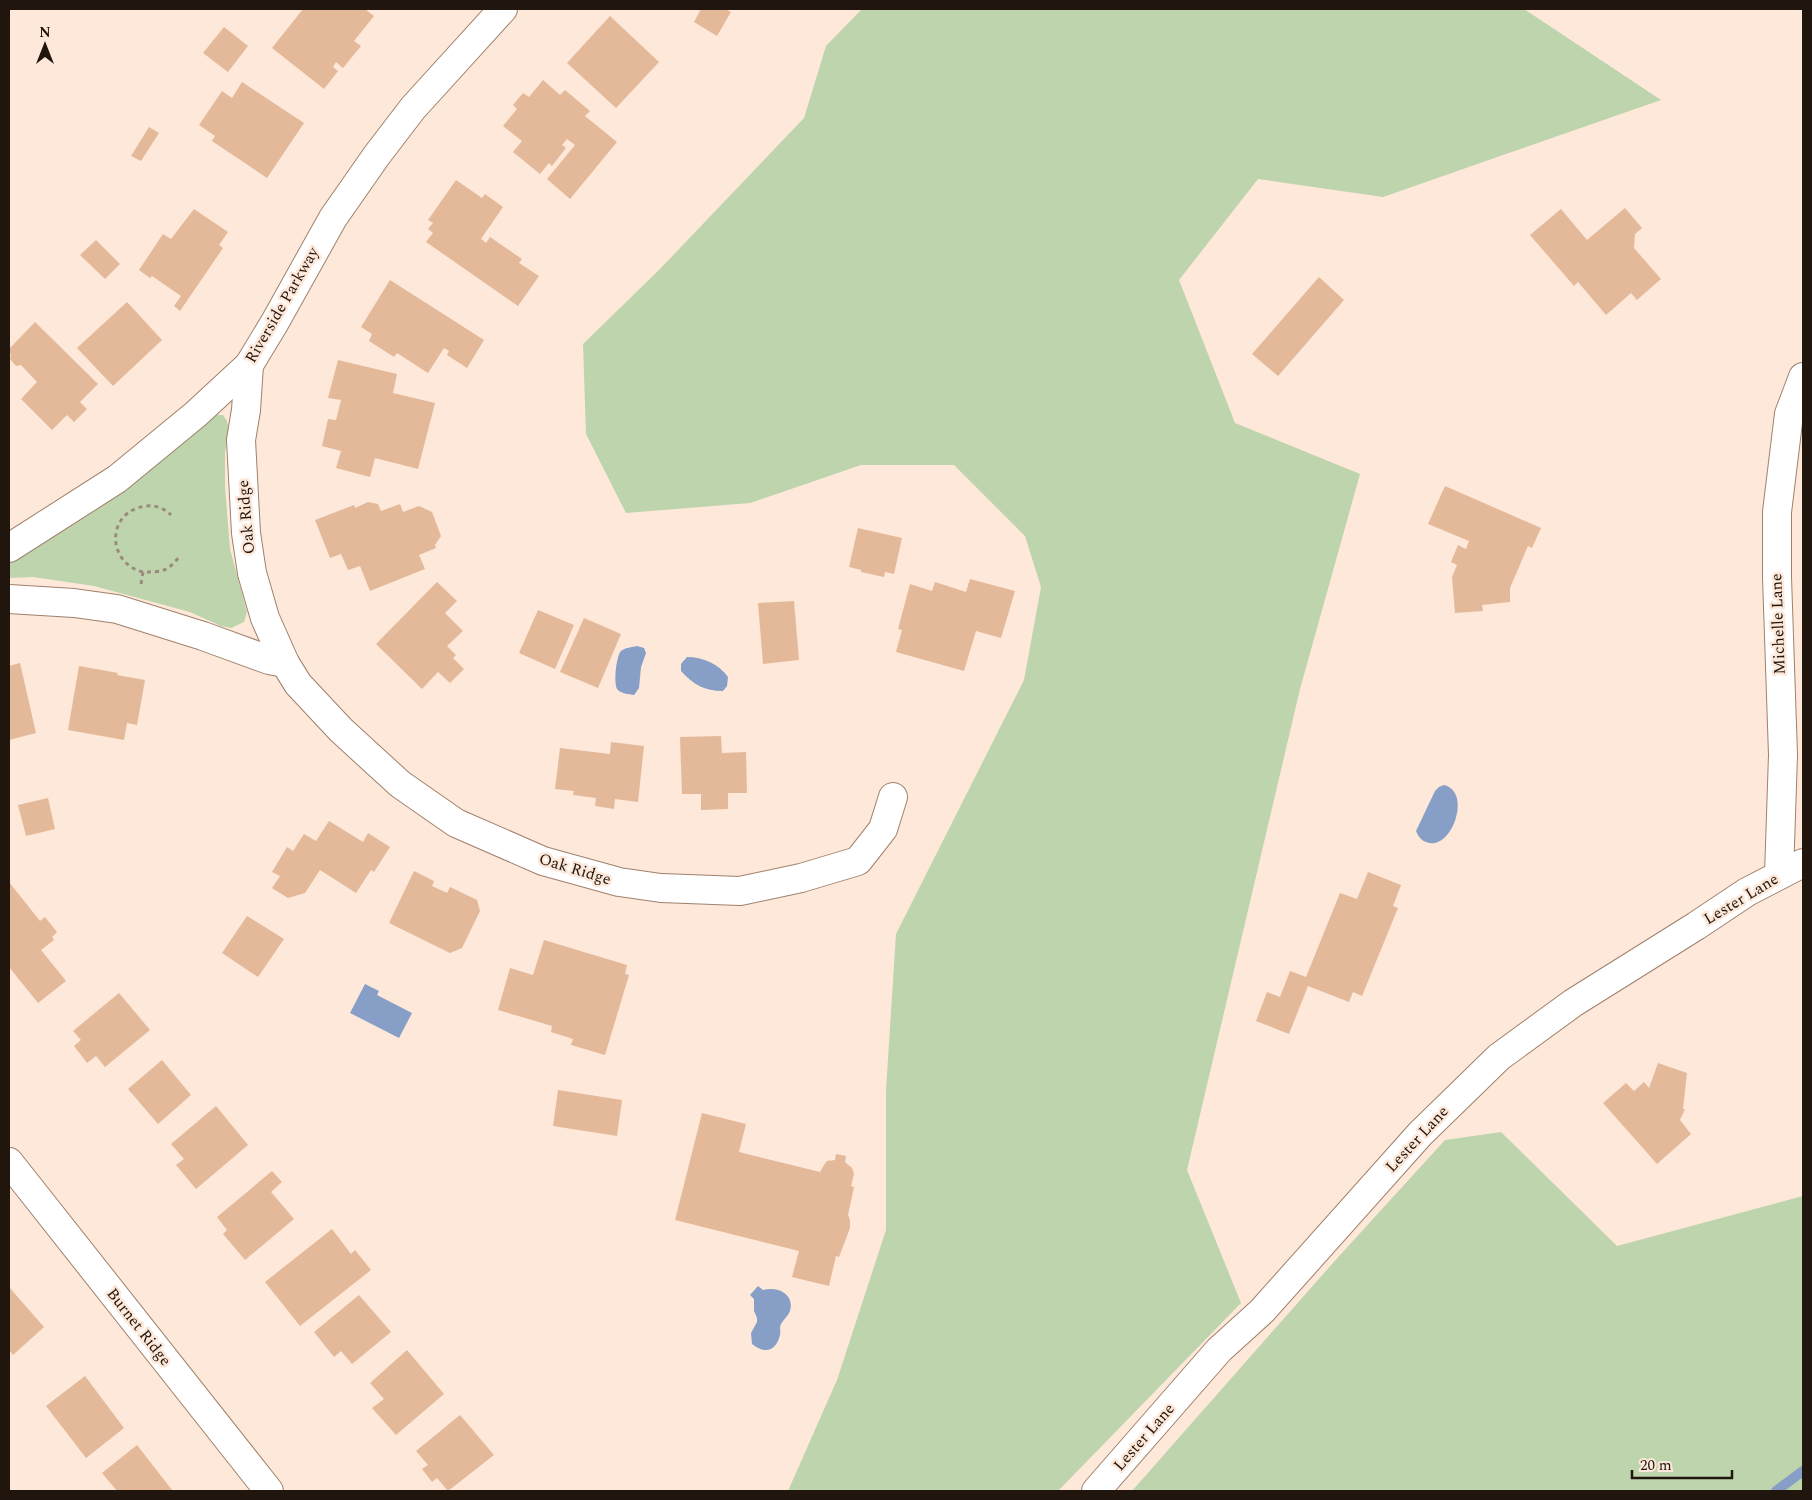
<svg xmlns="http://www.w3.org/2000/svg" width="1812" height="1500" viewBox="0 0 1812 1500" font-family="Spectral,serif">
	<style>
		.green { fill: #bdd4ac }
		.water { fill: #879ec7 }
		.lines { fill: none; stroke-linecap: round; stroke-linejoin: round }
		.stream { stroke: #879ec7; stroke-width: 10 }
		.building { fill: #e4b999 }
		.minor-casing { stroke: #a0816b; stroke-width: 30 }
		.path { stroke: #9b8b7f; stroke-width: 3; stroke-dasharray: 4 4; stroke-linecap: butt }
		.minor { stroke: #fff; stroke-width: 28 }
		.labels { text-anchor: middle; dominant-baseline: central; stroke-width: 5; stroke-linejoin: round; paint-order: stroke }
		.street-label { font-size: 16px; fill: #21160d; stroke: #fde8da }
	</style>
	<rect width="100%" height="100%" fill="#fde8da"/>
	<g class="green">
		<path d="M862,9H1524L1661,100L1383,197L1258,179L1179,280L1235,423L1360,474L1300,689L1187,1170L1241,1303L1058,1491H788L837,1380L886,1230V1090L896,934L1024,680L1041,587L1025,536L954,465H861L750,503L626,513L586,434L583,344L660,269L804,118L826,46Z"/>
		<path d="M215,415H223L227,421L229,430L225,452V487L230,549L247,612L244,622L231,628L221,626L190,612L94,586L33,577L9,578V562L125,489Z"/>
		<path d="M1501,1132L1617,1246L1803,1196V1491H1132L1332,1264L1445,1140Z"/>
	</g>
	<g class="water">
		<path d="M637,646L644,648L646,653L641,667L639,688L634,695C629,694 622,694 618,690C613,686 616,656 621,651C625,648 632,647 637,646Z"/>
		<path d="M687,657C703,657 719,664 728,677L727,686L723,691C704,691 694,685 681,671V664Z"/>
		<path d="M1444,785C1473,792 1451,853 1426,842C1421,840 1418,836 1416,831L1435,791L1439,787Z"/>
		<path d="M365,984L379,991L377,995L412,1013L399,1038L350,1013Z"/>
		<path d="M758,1286L763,1290C776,1286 795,1293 790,1311C788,1316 784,1319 781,1324C779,1328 781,1331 780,1335C776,1352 764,1354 752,1344L751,1333L757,1322V1318L754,1311V1299L750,1295Z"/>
	</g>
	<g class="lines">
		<path class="stream" d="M1776,1491L1803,1471"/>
	</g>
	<g class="building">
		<path d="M303,9H365L374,16L354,41L361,46L343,68L336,62L333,67L338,71L324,89L272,48Z"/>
		<path d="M701,9H725L731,12L717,36L694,22Z"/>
		<path d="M610,16L659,62L616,108L567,63Z"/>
		<path d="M224,27L248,46L228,72L203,53Z"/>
		<path d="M543,80L560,95L565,90L590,111L585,116L617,142L570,199L547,179L575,145L567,139L562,145L566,148L552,166L549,163L540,174L513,152L522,141L503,126L517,109L513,105L523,93L529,97Z"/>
		<path d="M242,82L304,123L267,178L212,141L215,136L199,125L222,91L232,98Z"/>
		<path d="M149,127L159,133L141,161L131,156Z"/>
		<path d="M456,180L482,198L485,194L503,207L481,239L486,243L490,237L522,259L519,263L539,276L518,306L426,242L433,233L428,229L433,223L428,220Z"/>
		<path d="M1625,208L1642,228L1635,234L1634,248L1661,279L1637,300L1631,293L1606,315L1578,282L1574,286L1530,235L1561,209L1587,240Z"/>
		<path d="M194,209L228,232L219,245L223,248L180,311L174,306L181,296L152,276L150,278L139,270L163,234L171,239Z"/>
		<path d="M96,240L120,264L105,279L80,255Z"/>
		<path d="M1319,277L1344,300L1278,376L1252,354Z"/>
		<path d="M390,280L484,340L467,368L447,355L449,351L444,348L428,373L397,353L394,357L369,341L372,334L361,327Z"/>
		<path d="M127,302L162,340L113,386L77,348Z"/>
		<path d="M35,322L98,384L80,402L87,409L74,422L67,415L52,430L21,399L37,382L21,365L16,366L10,359L11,355L9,353V349Z"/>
		<path d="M338,360L397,374L393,393L435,403L418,469L375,458L370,477L336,468L341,451L322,446L328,419L336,420L341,400L328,398Z"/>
		<path d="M1445,486L1541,528L1532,548L1528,546L1510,588V602L1482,605L1483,611L1455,613L1452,577L1457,565L1451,562L1458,545L1466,549L1469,541L1428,524Z"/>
		<path d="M368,502L378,504L381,511L400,504L403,512L419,506L432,512L441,536L435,545L436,548L419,555L425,569L370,591L360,566L348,570L341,554L330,558L315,520L354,505L355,508Z"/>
		<path d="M858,528L902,538L894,574L885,572L884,577L861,572V570L849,567Z"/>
		<path d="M970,579L1015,591L1001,638L976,631L964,671L896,652L902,630L898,629L910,584L932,591L935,582L966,592Z"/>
		<path d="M437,582L457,601L445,613L463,631L447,646L456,655L453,658L464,669L450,683L438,672L422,689L376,644Z"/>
		<path d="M794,601L799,660L763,664L758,603Z"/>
		<path d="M538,610L574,625L555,669L519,653Z"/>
		<path d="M584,618L621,634L598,688L560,672Z"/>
		<path d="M20,663L36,733L9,740V666Z"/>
		<path d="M79,666L118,673L117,675L145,680L137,725L127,723L124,740L68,730Z"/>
		<path d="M721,736L722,753L746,752L747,793H728V809L701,810V794H682L680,737Z"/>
		<path d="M611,742L644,746L638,802L615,799L614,809L595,806L596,798L573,795L574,791L555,789L560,748L610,754Z"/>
		<path d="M48,798L55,829L26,836L18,805Z"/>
		<path d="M329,821L363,842L368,833L390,847L374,872L371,870L356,893L320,870L305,893L288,898L272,888L280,876L272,872L287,847L293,851L304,834L316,841Z"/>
		<path d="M414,871L434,881L432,886L447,893L450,887L477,900L480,911L462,948L450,953L389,923Z"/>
		<path d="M1368,872L1401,885L1393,906L1398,908L1362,996L1353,992L1349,1002L1308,986L1289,1034L1256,1021L1267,992L1280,997L1290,971L1306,977L1340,893L1357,899Z"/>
		<path d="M9,882L40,921L45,917L57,932L52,937L54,940L41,950L66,981L38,1003L9,967Z"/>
		<path d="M247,916L284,939L258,977L222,953Z"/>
		<path d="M544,940L627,965L625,974L629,975L605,1055L571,1045L573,1039L551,1032L552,1026L498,1010L510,968L533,975Z"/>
		<path d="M119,993L150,1030L105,1067L96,1056L87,1063L74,1046L81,1040L73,1031Z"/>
		<path d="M162,1060L191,1095L158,1124L128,1089Z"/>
		<path d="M1658,1063L1687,1073L1683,1109H1685L1680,1120L1691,1134L1657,1164L1603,1103L1626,1083L1634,1091L1644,1082L1649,1088Z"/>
		<path d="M558,1090L622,1100L617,1136L553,1126Z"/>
		<path d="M216,1106L248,1145L196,1189L176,1165L184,1159L171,1144Z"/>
		<path d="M702,1113L746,1124L739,1152L820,1172L824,1165L827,1161L835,1160L836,1154L846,1156L845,1162L852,1168L854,1174L851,1186L854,1187L848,1215L850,1220V1228L839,1257L836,1256L829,1286L792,1277L799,1251L675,1220Z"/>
		<path d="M272,1171L282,1182L271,1192L294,1219L245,1260L223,1234L227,1230L217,1217Z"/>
		<path d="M332,1229L351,1254L355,1250L371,1270L300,1326L265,1282Z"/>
		<path d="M9,1287L44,1327L13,1355L9,1350Z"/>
		<path d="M359,1295L391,1332L352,1364L341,1351L334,1357L314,1332Z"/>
		<path d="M407,1350L444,1394L396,1435L372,1408L384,1399L370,1383Z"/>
		<path d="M85,1376L124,1428L86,1458L46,1406Z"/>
		<path d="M460,1415L494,1455L448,1491L437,1478L432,1482L422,1469L428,1465L416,1451Z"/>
		<path d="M137,1445L172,1490L170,1491H117L102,1473Z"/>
	</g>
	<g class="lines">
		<defs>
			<g id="minor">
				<path d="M249,365L246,410L241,440L246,533L252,573L265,618L285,663L298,684L341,730L400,784L433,807L456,823L543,861L619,882L661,888L740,891L801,878L858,861L883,829L893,797"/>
				<path d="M9,548L117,479L196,414L249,365L275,322L333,218L377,155L413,108L503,9"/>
				<path d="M9,599L74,603L117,609L203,636L269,660L285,663"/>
				<path d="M1779,875L1783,755L1777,577V512L1789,414L1803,377"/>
				<path d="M9,1162L269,1491"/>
				<path d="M1096,1491L1219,1350L1262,1311L1420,1134L1499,1057L1573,1003L1696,926L1747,892L1803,863"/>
			</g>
		</defs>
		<use href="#minor" class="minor-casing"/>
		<g class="path">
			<path d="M143,572C106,563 106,511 146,506C156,505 164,508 171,515"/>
			<path d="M141,584L143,572C162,572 167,572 179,557"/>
		</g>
		<use href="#minor" class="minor"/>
	</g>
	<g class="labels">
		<g class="street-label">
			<text transform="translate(282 305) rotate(-60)">Riverside Parkway</text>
			<text transform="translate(246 517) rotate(-95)">Oak Ridge</text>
			<text transform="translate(1778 624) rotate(-92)">Michelle Lane</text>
			<text transform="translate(575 869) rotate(17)">Oak Ridge</text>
			<text transform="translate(1741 899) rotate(-31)">Lester Lane</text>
			<text transform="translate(1417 1139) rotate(-47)">Lester Lane</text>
			<text transform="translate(139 1327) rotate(52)">Burnet Ridge</text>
			<text transform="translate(1144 1437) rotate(-49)">Lester Lane</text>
		</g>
	</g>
	<rect width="1812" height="1500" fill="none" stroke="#21160d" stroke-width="20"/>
	<g transform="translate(45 45)" stroke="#fde8da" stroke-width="4" paint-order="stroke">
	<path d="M0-4L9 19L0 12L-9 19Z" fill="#21160d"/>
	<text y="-8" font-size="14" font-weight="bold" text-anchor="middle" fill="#21160d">N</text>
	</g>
	<path d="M1632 1470v8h100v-8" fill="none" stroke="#21160d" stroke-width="2.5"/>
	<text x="1640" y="1470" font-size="15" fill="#21160d" stroke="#fde8da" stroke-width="4" paint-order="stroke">20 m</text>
</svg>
